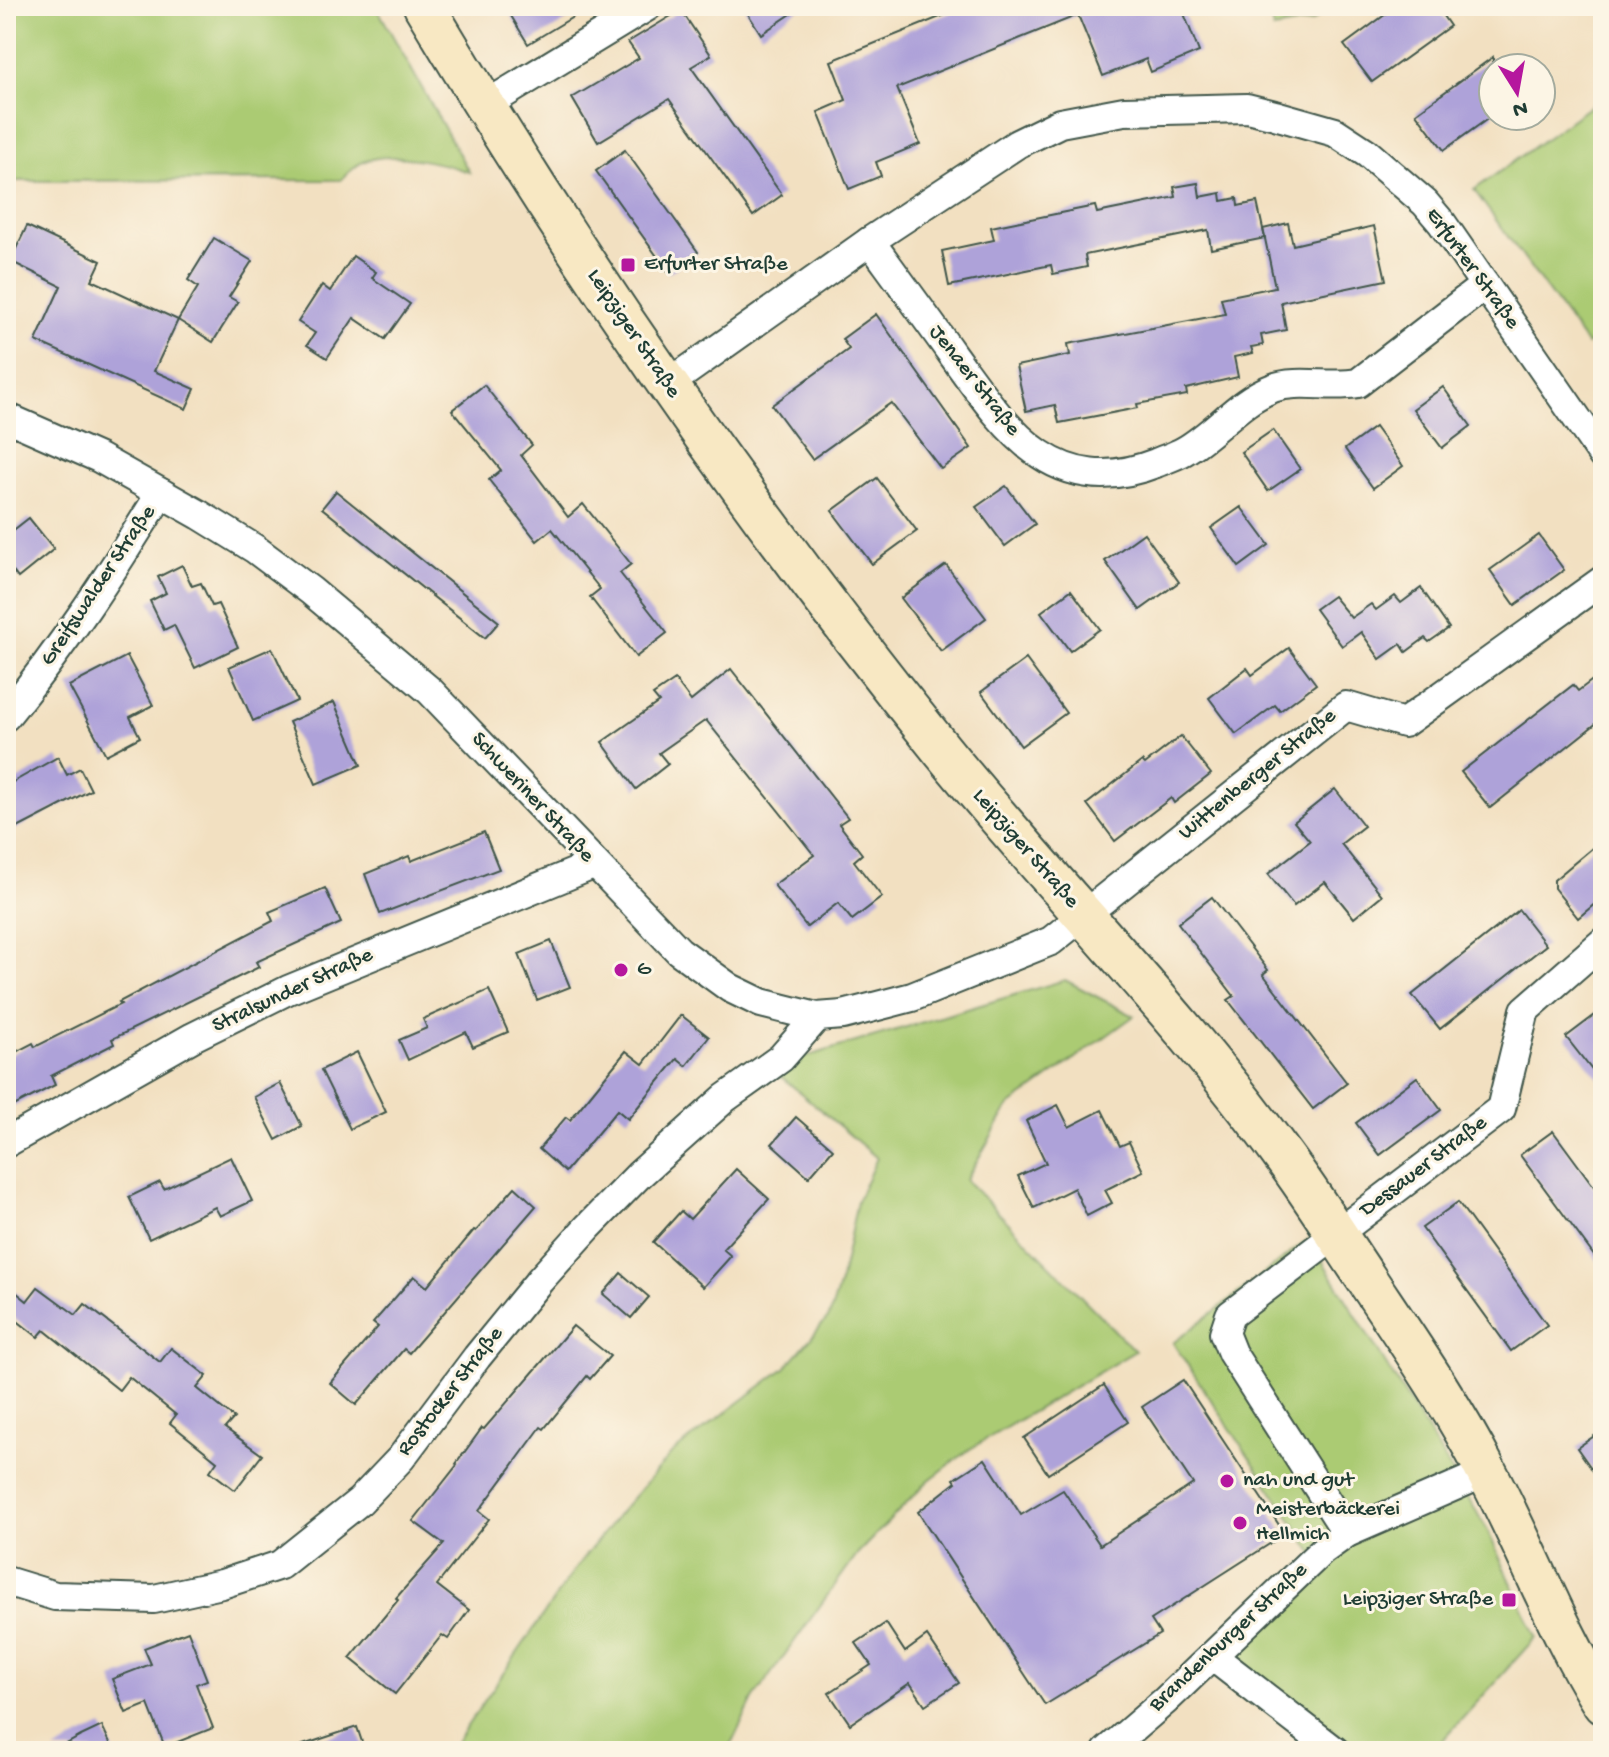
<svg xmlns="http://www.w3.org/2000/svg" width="1609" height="1757" viewBox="0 0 1609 1757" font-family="'Gochi Hand',sans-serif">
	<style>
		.green { fill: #abcb73; stroke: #658454; stroke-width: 2 }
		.building { fill: #aea2d9 }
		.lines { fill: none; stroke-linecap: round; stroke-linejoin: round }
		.minor-casing { stroke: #3f5549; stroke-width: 32 }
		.secondary-casing { stroke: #3f5549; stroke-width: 44 }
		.minor { stroke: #fff; stroke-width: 28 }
		.secondary { stroke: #f8e8c3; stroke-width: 40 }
		.poi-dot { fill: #b5179e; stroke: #fcf5e5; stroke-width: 3 }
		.labels { text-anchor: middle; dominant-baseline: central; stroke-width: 6; stroke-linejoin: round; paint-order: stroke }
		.poi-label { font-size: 22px; fill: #1f3d34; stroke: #fcf5e5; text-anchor: start }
		.street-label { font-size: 22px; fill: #1f3d34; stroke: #fcf5e5 }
	</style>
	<rect width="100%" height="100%" fill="#fcf5e5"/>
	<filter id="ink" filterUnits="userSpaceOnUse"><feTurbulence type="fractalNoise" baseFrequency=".0125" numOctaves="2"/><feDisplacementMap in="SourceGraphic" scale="16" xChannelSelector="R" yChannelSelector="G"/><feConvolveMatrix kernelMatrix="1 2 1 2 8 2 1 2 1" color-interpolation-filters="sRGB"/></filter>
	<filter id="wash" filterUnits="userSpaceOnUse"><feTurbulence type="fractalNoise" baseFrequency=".006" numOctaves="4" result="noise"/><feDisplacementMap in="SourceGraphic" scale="32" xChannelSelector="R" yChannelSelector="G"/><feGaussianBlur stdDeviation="1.8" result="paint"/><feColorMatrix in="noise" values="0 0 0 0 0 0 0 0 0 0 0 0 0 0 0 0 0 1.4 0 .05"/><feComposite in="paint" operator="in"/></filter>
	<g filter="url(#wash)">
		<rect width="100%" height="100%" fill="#f2e0c1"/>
		<g class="green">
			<path d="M6,6H376L469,172C442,163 387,149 361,163C353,167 347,174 341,180L6,181Z"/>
			<path d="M1267,6H1334L1311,22L1273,29Z"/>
			<path d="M1603,97V333L1587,345L1474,190Z"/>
			<path d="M1065,980L1134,1016L1008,1107L966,1180L1135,1351L970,1449L928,1481L858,1553L753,1699L728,1751H450L577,1566L622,1510L672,1453L785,1368L829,1317L841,1280L857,1201L877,1158L776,1072L795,1060Z"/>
			<path d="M1309,1239L1486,1527L1536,1637L1433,1751H1361L1231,1660L1327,1573L1173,1343Z"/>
		</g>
		<g id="blocks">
			<g class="building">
				<path d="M505,6H591L528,44Z"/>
				<path d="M743,6H803L761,34Z"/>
				<path d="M967,6H1181L1199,52L1151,72L1146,59L1103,76L1078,15L897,88L920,144L876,162L881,176L849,189L818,112L846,100L831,61Z"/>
				<path d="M1397,6H1436L1450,26L1372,82L1344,45Z"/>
				<path d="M681,10L711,55L691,67L782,195L753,216L669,99L598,142L572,98L639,58L628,42Z"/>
				<path d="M1493,57V115L1444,150L1416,113Z"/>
				<path d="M625,150L698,252L669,273L596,171Z"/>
				<path d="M1198,183L1200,197L1221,193L1222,201L1237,198L1238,206L1257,202L1265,238L1211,249L1208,230L1085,255L1087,267L1053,274L1051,265L949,286L942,251L994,240L991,227L1095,206L1097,213L1176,197L1174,187Z"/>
				<path d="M1288,223L1293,245L1374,226L1386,280L1281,302L1286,330L1261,335L1263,345L1251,347L1253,353L1234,357L1238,377L1186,389L1187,395L1137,404L1138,408L1059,423L1055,405L1026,411L1016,366L1070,355L1068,344L1225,314L1221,298L1275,287L1263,229Z"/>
				<path d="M27,226L101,261L92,280L178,320L154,371L195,389L186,409L36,341L61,286L10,261Z"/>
				<path d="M214,238L252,261L229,297L238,302L213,342L178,320L198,287L188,280Z"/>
				<path d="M353,256L376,272L372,278L410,304L385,339L354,318L327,358L307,345L315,333L298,322L322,285L330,291Z"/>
				<path d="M876,314L971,448L941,469L891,403L812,459L772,405L849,349L842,339Z"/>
				<path d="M484,385L532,445L521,455L568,517L583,504L631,564L620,573L667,633L636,657L590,597L600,589L552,529L537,541L489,480L501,470L452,410Z"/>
				<path d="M1443,387L1471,426L1442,448L1413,409Z"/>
				<path d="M1375,427L1403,466L1373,488L1345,449Z"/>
				<path d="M1273,430L1300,469L1268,491L1241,452Z"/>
				<path d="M877,478L917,531L872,564L832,511Z"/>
				<path d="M1006,486L1035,524L1005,546L976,507Z"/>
				<path d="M336,491L499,622L485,638L322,508Z"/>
				<path d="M1241,507L1269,545L1239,567L1211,528Z"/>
				<path d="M29,518L54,549L18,578L6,562V536Z"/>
				<path d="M1144,533L1179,582L1140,610L1105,561Z"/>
				<path d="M1539,535L1564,570L1515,605L1490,570Z"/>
				<path d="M182,565L192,586L201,583L212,606L218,604L238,647L195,668L174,625L164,630L150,601L166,593L158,577Z"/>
				<path d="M946,565L986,618L941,651L901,598Z"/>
				<path d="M1421,588L1449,628L1429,642L1425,638L1406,652L1401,644L1380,659L1361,632L1342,646L1315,609L1333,596L1351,618L1371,604L1376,610L1395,596L1401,603Z"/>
				<path d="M1071,590L1100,629L1070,651L1041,612Z"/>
				<path d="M272,648L297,701L253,721L229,667Z"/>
				<path d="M1289,648L1316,684L1280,711L1275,705L1236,734L1209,698L1247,668L1252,675Z"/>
				<path d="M127,656L153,705L130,717L140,737L106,755L69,686Z"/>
				<path d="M1026,659L1066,713L1021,746L981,692Z"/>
				<path d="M731,669L848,818L839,824L862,854L854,861L882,897L852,920L838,903L807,927L774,885L814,855L706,720L659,753L668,764L636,789L602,742L659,702L653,695L675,680L691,701Z"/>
				<path d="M1603,672V718L1490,808L1461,772L1573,685L1578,691Z"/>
				<path d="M334,702L361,765L316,784L289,722Z"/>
				<path d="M1181,736L1211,774L1174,803L1171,798L1115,841L1087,804L1142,761L1145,764Z"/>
				<path d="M58,757L67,775L80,768L91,790L6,834V786Z"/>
				<path d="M1335,789L1364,826L1341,844L1382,895L1354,918L1325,882L1294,906L1268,874L1310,841L1294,822Z"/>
				<path d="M484,832L499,869L380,914L365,874L409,856L411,861Z"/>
				<path d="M1603,839V897L1578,918L1554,888V880Z"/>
				<path d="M325,888L341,923L256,962L259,967L112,1039L114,1044L51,1076L55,1085L6,1110V1057L33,1043L35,1047L121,1004L119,1002L273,921L269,912Z"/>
				<path d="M1212,897L1268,970L1263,974L1347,1083L1313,1109L1228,1000L1234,996L1178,923Z"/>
				<path d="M1519,910L1546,945L1440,1029L1412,995Z"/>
				<path d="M551,941L570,987L537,1000L519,954Z"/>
				<path d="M489,990L508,1032L473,1047L466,1032L408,1060L399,1040L427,1028L423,1019Z"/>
				<path d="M1603,1009V1084L1566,1037Z"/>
				<path d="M681,1015L709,1037L686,1066L677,1059L628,1119L617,1110L565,1172L539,1149L566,1117L570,1120L626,1051L643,1064Z"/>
				<path d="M357,1052L386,1112L350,1129L321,1070Z"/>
				<path d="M1417,1077L1441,1110L1380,1155L1356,1123Z"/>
				<path d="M280,1083L302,1126L276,1140L254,1097Z"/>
				<path d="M1058,1105L1069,1127L1102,1110L1120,1146L1129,1142L1143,1171L1105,1190L1112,1203L1087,1216L1074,1188L1034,1208L1018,1176L1046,1163L1026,1121Z"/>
				<path d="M796,1117L833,1149L809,1177L772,1144Z"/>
				<path d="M1553,1131L1603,1199V1268L1520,1155Z"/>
				<path d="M231,1157L252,1201L220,1216L215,1207L149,1239L129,1197L160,1182L164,1189Z"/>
				<path d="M736,1169L769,1199L723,1249L731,1256L703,1287L653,1242L681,1211L690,1219Z"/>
				<path d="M515,1187L536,1206L409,1353L404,1349L356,1405L330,1383L378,1327L373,1323L414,1276L427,1287L474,1230L476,1231Z"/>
				<path d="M1458,1202L1547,1325L1511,1351L1422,1228Z"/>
				<path d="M621,1273L649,1297L631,1318L603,1294Z"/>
				<path d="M6,1284L27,1301L38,1287L76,1315L85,1304L160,1362L171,1348L207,1376L197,1388L234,1418L225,1428L262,1455L235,1490L210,1471L217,1461L170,1423L176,1415L129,1377L119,1390L44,1330L38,1337L6,1312Z"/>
				<path d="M573,1326L610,1356L590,1379L587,1376L544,1429L541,1427L479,1511L489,1519L437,1585L469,1610L448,1639L442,1635L395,1694L350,1658L398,1600L396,1598L444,1544L413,1521L457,1465L456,1464L482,1428L484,1429Z"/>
				<path d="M1183,1380L1285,1534L1151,1620L1160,1634L1045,1705L918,1512L956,1482L954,1479L985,1459L1021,1515L1063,1490L1100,1545L1193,1484L1142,1407Z"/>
				<path d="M1104,1385L1128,1422L1048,1474L1024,1438Z"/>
				<path d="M1603,1430V1485L1577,1448Z"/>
				<path d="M886,1623L905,1652L927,1636L959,1683L925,1705L910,1683L850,1724L829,1693L871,1665L856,1643Z"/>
				<path d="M188,1631L207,1680L196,1684L213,1728L165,1747L148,1704L126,1713L112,1679L151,1664L144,1648Z"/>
				<path d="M102,1726L114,1751H54L81,1736Z"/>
				<path d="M357,1727L365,1751H298L297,1747Z"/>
			</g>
		</g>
	</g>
	<g filter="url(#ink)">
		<use href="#blocks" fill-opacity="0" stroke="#3f5549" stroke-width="2"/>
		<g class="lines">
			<defs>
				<g id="minor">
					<path d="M484,106L648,6"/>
					<path d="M870,241C897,278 925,316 952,354C1005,427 1053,503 1156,463C1165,459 1175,456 1184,451C1216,433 1238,401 1273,388C1296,379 1332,388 1358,383L1485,285"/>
					<path d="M667,385L870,241L1017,144L1060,123L1124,111L1247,108L1275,115L1335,132L1367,153L1425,203L1442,223L1603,456"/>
					<path d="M6,417L99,458L200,515L255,549L311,591L430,691L679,951L730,988L761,1003L817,1017L843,1015L912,997L1051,941L1346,706L1404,723L1603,580"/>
					<path d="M6,716C64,646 113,570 161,493"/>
					<path d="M6,1143L193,1037L288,990L593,865"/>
					<path d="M1347,1533L1232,1353L1224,1333L1230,1315L1501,1109L1525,1010L1603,942"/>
					<path d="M6,1581L55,1596L154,1599L222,1584L280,1565L360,1501L401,1458L477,1357L540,1280L588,1227L639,1175L725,1098L781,1058L817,1017"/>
					<path d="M1212,1656L1335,1751"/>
					<path d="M1107,1751L1166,1700L1322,1551L1347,1533L1487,1472"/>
				</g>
				<path id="secondary" d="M424,6C579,266 751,514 941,749C1053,887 1179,1013 1283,1156C1312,1195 1338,1237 1365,1277C1407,1340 1451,1403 1486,1471C1527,1548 1557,1630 1603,1704"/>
			</defs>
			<use href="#minor" class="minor-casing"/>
			<use href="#secondary" class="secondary-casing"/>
			<use href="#minor" class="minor"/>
			<use href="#secondary" class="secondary"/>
		</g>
	</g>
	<g class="poi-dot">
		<rect x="620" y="257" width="16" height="16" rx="4"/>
		<circle cx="621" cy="970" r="8"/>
		<circle cx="1227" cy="1481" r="8"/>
		<circle cx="1240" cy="1523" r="8"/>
		<rect x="1501" y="1592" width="16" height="16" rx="4"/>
	</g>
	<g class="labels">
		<g class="poi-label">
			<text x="644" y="265">Erfurter Straße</text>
			<text x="637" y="970">G</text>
			<text x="1243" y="1481">nah und gut</text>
			<text x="1256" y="1510">Meisterbäckerei<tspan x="1256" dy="25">Hellmich</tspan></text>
			<text x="1493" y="1600" text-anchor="end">Leipziger Straße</text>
		</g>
		<g class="street-label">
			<text transform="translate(1472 269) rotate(54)">Erfurter Straße</text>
			<text transform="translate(633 334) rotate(56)">Leipziger Straße</text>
			<text transform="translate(974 381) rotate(52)">Jenaer Straße</text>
			<text transform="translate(99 586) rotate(-56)">Greifswalder Straße</text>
			<text transform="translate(1258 775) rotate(-39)">Wittenberger Straße</text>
			<text transform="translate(532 798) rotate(47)">Schweriner Straße</text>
			<text transform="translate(1025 849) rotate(49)">Leipziger Straße</text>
			<text transform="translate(293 991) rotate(-25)">Stralsunder Straße</text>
			<text transform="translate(1424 1167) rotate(-37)">Dessauer Straße</text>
			<text transform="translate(451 1392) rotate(-52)">Rostocker Straße</text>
			<text transform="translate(1229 1638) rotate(-43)">Brandenburger Straße</text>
		</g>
	</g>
	<rect width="1609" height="1757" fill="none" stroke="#fcf5e5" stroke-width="32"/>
	<g transform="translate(1517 92) rotate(169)"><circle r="38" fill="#fcf5e5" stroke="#a4ab9e" stroke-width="2"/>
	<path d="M0-6L14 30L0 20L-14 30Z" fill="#b5179e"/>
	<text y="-12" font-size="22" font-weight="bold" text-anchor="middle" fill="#1f3d34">N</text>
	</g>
</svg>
